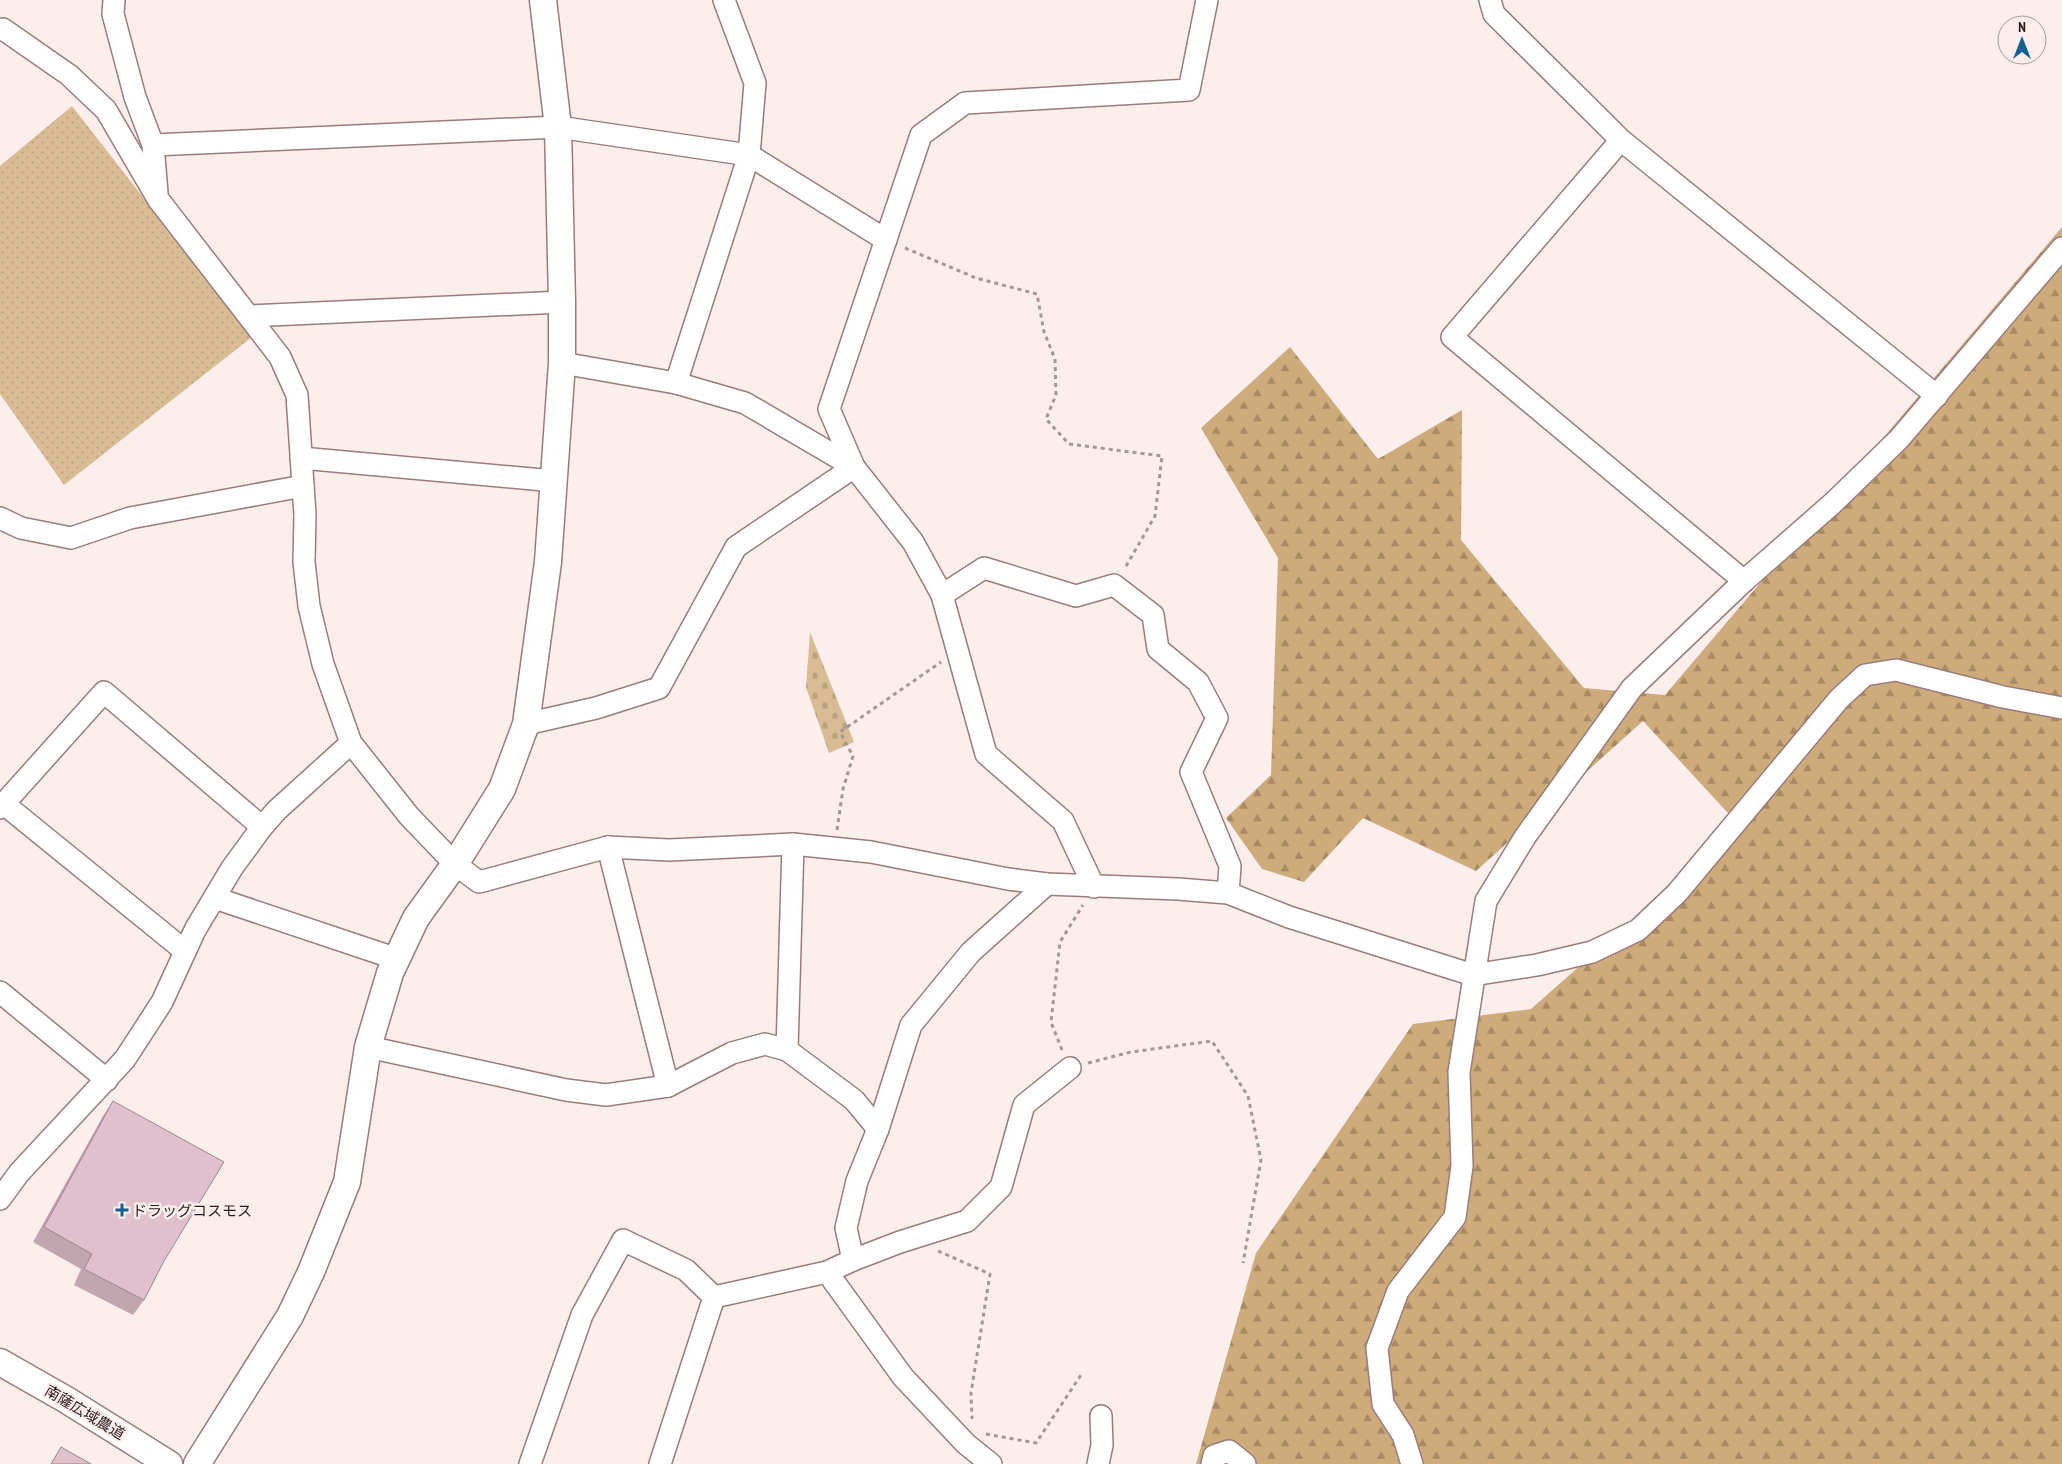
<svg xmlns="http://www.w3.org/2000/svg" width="2062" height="1464" viewBox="0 0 2062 1464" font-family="'PT Sans Narrow','Noto Sans JP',sans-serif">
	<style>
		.grass { fill: url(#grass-dots) }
		.forest { fill: url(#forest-firs) }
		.cemetery { fill: url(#cemetery-stones) }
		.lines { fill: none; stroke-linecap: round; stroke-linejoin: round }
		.minor-casing { stroke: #9b7c7b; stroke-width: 24 }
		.tertiary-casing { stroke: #9b7c7b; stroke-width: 29 }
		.path { stroke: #a49796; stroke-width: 3; stroke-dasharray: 4 4; stroke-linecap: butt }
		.minor { stroke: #fff; stroke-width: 21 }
		.tertiary { stroke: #fff; stroke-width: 26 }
		.wall { fill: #c1a5af }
		.building { fill: #e0c0cc; stroke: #9d868f }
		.poi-dot { fill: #136093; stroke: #fceeed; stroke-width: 2 }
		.labels { text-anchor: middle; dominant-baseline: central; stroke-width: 5; stroke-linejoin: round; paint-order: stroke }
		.poi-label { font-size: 15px; fill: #281c1c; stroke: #fceeed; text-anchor: start }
		.street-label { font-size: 15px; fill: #281c1c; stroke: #fceeed }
	</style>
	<defs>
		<pattern id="grass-dots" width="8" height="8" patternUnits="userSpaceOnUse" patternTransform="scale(1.25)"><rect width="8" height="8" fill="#dabc94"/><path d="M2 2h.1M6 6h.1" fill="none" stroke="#bba17f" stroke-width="1.8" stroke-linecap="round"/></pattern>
		<pattern id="forest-firs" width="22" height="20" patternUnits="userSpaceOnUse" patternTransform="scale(1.25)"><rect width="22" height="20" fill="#ceab7a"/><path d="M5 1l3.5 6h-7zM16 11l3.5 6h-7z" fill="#a78a63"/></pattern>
		<pattern id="cemetery-stones" width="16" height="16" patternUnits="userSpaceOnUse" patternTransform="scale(1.25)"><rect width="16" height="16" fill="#dabc94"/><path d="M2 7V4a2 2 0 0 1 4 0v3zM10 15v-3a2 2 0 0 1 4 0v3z" fill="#bba17f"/></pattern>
	</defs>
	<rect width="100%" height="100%" fill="#fceeed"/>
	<path class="grass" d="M72,106L252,337L64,485L0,394V166Z"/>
	<path class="forest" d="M2062,227V1464H1196L1256,1253L1413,1024L1531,1009L1739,825L1643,721L1476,871L1363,818L1304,882L1262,869L1226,818L1271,775L1278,558L1201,428L1290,347L1378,459L1462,410L1461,540L1584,688L1665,695Z"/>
	<path class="cemetery" d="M810,632L854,742L829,753L806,687Z"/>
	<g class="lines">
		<defs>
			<g id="minor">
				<path d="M114,0L113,14L135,97L153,145L157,193"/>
				<path d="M1490,0L1494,14L1621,140L1937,396"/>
				<path d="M0,30L3,29L69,75L106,110L158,199L280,357L297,395L305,515L304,562L309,606L323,664L351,743L409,816L455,864L479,882L608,847L669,850L793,844L871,852L1008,879L1047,884L1178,889L1228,893L1289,917L1473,975L1537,965L1592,952L1638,930L1677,893L1839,699L1865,675L1896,670L2003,697L2062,708"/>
				<path d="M1621,140L1452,337L1744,581"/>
				<path d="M153,145L558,127L749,155L886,240"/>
				<path d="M249,316L562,302"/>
				<path d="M562,363L676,383L749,155L755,83L724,0"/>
				<path d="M676,383L745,403L854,467"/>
				<path d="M301,458L554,481"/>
				<path d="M0,518L21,528L71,538L130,518L303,486"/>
				<path d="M942,595L984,568L1076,596L1114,585L1153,615L1158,649L1198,682L1217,718L1191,772L1230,866L1228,893"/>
				<path d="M526,724L596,708L659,688L736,547L854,467"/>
				<path d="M4,804L185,951"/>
				<path d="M0,808L104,692L262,827"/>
				<path d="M608,847L668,1086"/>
				<path d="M1094,887L1063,821L986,754L942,595L913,542L854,467L829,409L921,135L965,103L1189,90L1207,0"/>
				<path d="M215,898L397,959"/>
				<path d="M0,992L107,1080"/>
				<path d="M368,1047L566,1090L606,1095L668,1086L732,1053L765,1044L787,1050L854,1100L878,1129"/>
				<path d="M787,1050L793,844"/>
				<path d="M0,1199L19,1173L125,1059L162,1002L195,930L232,868L262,827L277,810L351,743"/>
				<path d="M853,1260L846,1228L857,1181L878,1129L911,1025L971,952L1047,884"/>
				<path d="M827,1272L903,1377L966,1444L991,1464"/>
				<path d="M714,1297L827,1272L853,1260L900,1242L967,1221L1001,1187L1024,1105L1070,1068"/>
				<path d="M530,1464L582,1315L623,1240L686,1270L714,1297"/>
				<path d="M660,1464L714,1297"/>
				<path d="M1098,1464L1102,1445L1101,1416"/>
				<path d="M1212,1464L1214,1456L1229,1451L1245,1464"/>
				<path d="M1412,1464L1403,1435L1383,1404L1377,1348L1398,1291L1455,1217L1462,1166L1459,1072L1486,901L1525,837L1632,688L1744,581L1833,503L1899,439L2062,248"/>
			</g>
			<g id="tertiary">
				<path d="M0,1362L65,1399L169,1464"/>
				<path d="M197,1464L290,1316L311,1272L347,1182L368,1047L390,973L416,918L455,864L502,789L526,724L548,562L562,363V302L558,127L543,0"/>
			</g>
		</defs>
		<use href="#minor" class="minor-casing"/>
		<use href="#tertiary" class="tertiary-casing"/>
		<g class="path">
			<path d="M905,248L976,278L1037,294L1044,332L1055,359L1056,395L1046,419L1069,444L1162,456L1155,516L1125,568"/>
			<path d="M837,830L843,789L853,756L840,732L941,662"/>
			<path d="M1062,1050L1051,1022L1060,942L1083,905"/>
			<path d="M1088,1063L1131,1052L1212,1041L1248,1096L1261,1160L1243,1263"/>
			<path d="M938,1251L990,1274L971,1393L972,1419"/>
			<path d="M986,1434L1036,1443L1081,1375"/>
		</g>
		<use href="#minor" class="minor"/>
		<use href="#tertiary" class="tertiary"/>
	</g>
	<path class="wall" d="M113,1101L144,1300L133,1315L74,1285L81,1269L33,1242L103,1116Z"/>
	<g class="building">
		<path d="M113,1101L224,1162L164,1261L144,1300L84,1269L92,1254L44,1227Z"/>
		<path d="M61,1447L91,1464H51Z"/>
	</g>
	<path class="poi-dot" d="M119.5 1202.5h5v5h5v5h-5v5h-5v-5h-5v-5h5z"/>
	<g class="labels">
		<g class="poi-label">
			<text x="132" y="1210">ドラッグコスモス</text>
		</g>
		<g class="street-label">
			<text transform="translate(85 1412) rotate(31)">南薩広域農道</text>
		</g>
	</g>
	<g transform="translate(2022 40)"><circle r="24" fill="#fceeed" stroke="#a79a99"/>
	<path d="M0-4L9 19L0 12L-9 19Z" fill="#136093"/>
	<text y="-8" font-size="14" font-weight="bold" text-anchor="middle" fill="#281c1c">N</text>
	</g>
</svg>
